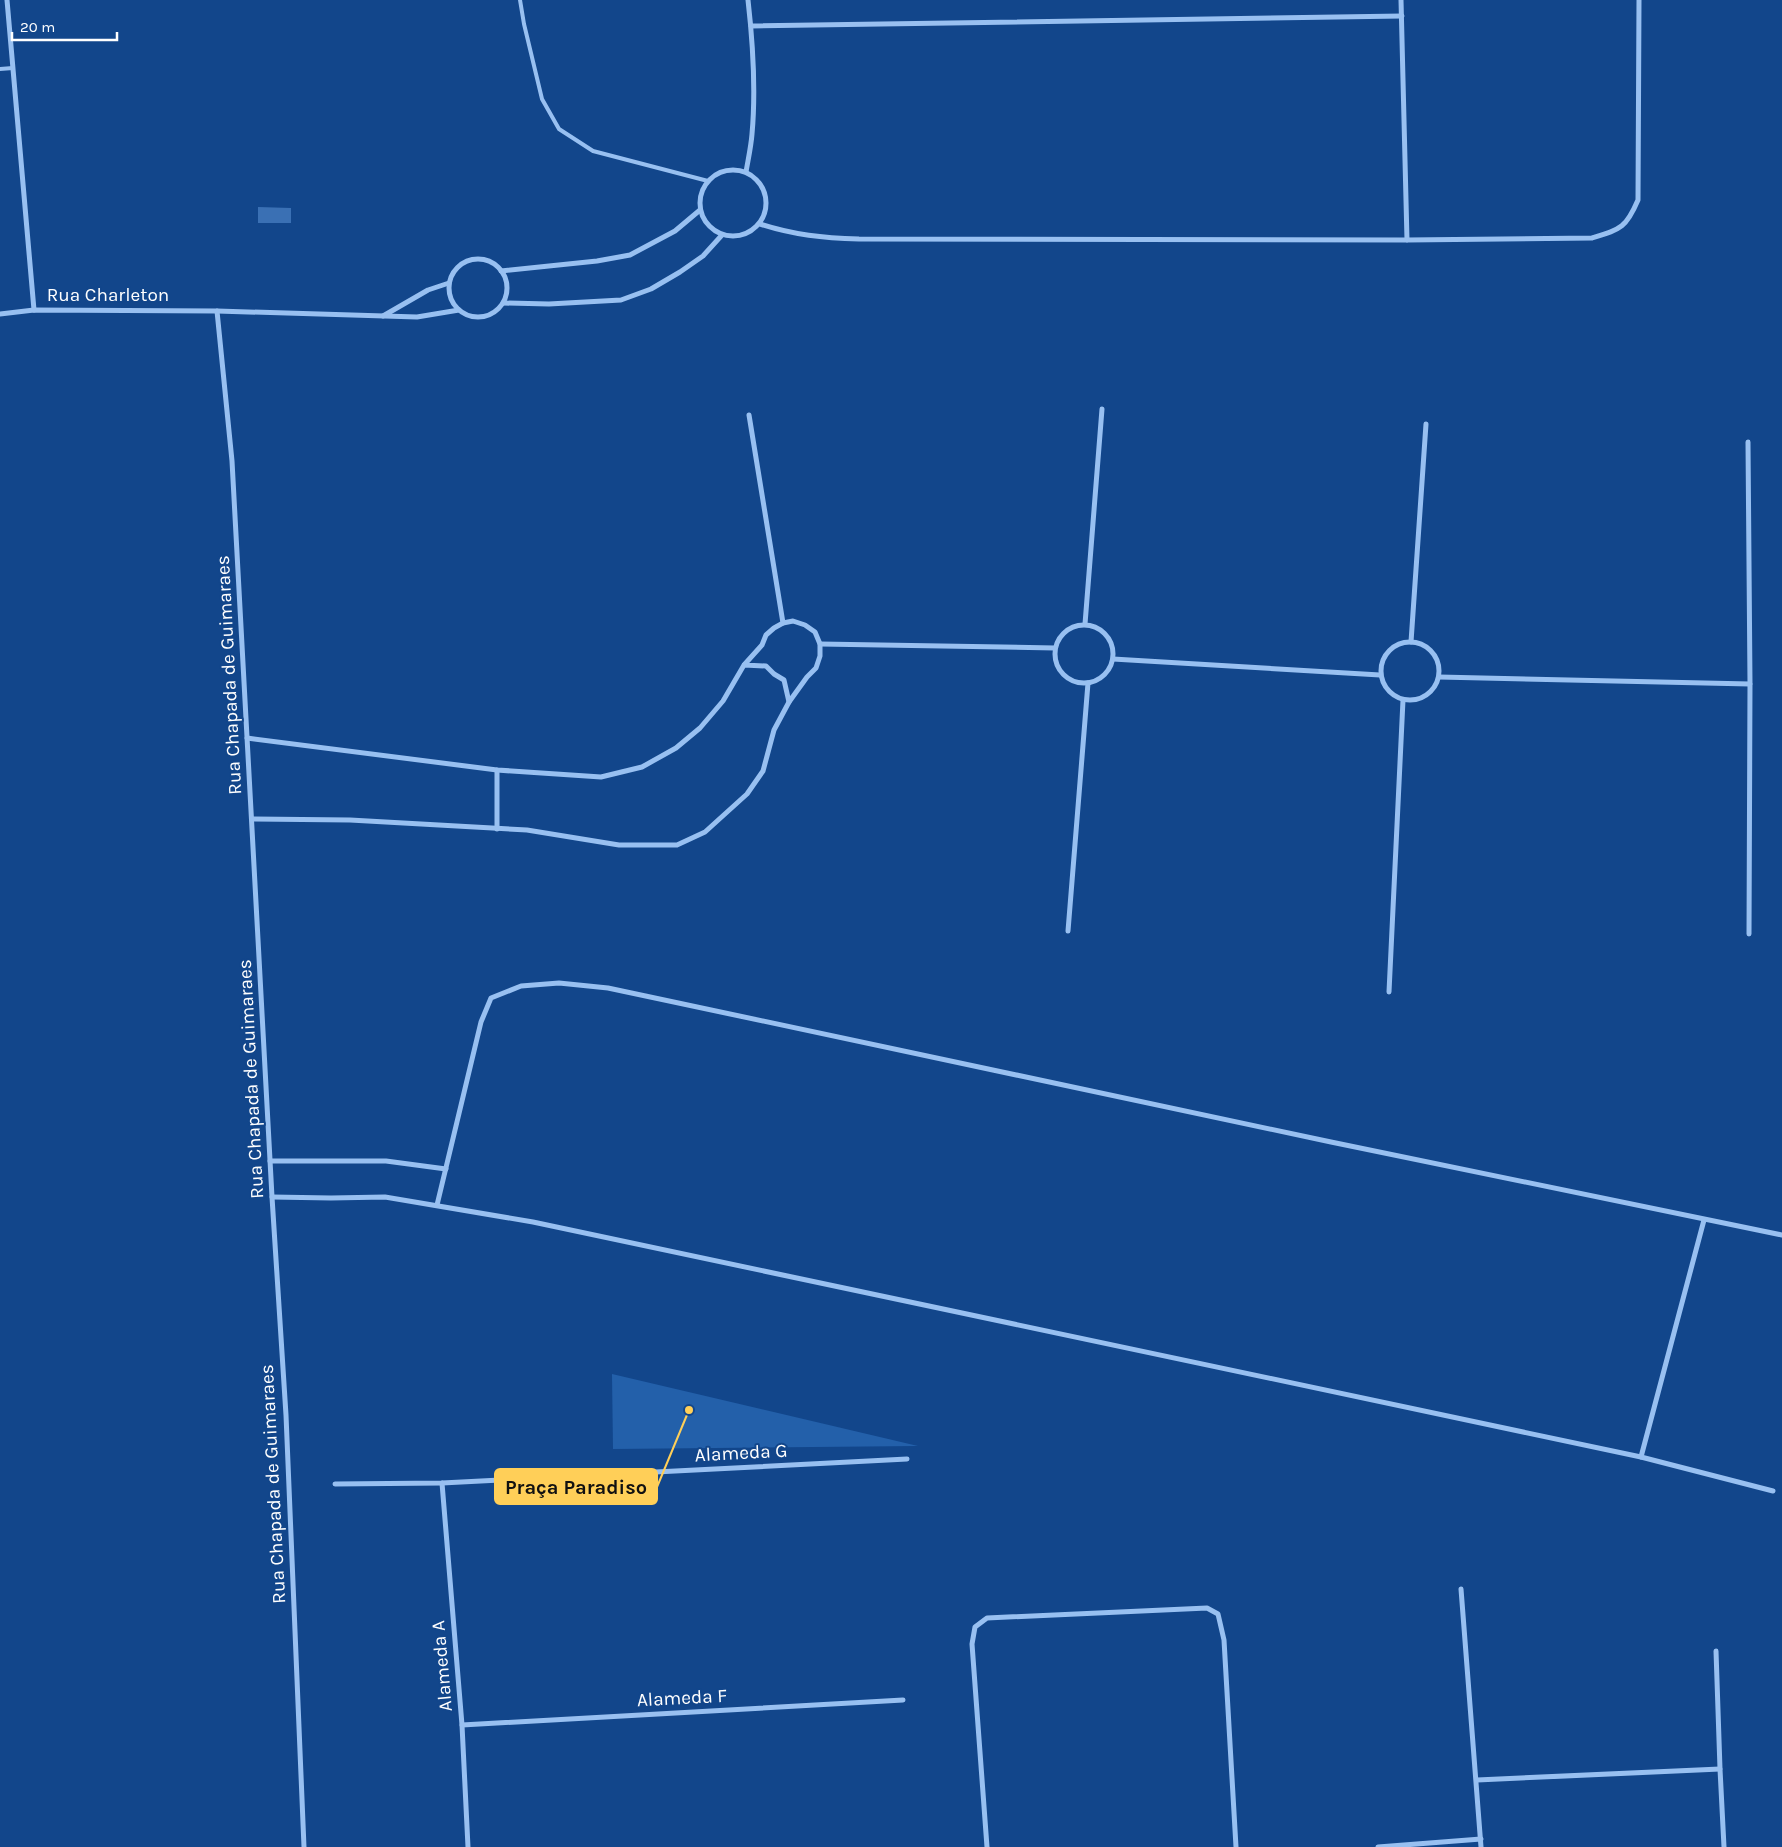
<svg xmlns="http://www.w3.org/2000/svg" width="1782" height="1847" viewBox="0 0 1782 1847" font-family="Karla,sans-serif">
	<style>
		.green { fill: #2360aa }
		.building { fill: #3a70b4 }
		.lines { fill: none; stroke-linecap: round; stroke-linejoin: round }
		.lane { stroke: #98c0f1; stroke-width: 4 }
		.street { stroke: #98c0f1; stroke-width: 5 }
		.labels { text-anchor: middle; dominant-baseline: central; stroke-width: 4; stroke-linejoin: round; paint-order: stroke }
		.street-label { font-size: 19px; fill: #fff; stroke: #12468b }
		.leader { fill: none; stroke: #ffcf58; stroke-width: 2 }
		.callout-dot { fill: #ffcf58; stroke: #12468b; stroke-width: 2 }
		.callout { fill: #ffcf58; stroke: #ffcf58; stroke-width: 2 }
		.callout-label { font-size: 20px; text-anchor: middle; font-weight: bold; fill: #111 }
	</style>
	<rect width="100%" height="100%" fill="#12468b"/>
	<path class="green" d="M612,1374L918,1446L613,1449Z"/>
	<path class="building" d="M258,207L291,208V223H258Z"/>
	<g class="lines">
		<g class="lane">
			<path d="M520,0L524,24L542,99L559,129L593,151L708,181"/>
			<path d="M0,69L13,68"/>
		</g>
		<g class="street">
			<path d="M7,0L34,310"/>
			<path d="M1401,0L1407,240"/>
			<path d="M751,26L1402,16"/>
			<circle cx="733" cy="203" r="33"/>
			<path d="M746,172C748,160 751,147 752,134C756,90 753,44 748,0"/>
			<path d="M760,224C794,235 823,238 859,239L1407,240L1592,238C1621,229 1626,228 1638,200L1639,0"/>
			<circle cx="478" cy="288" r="29"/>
			<path d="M501,271L597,261L630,255L675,231L700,210"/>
			<path d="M503,303L549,304L621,300L651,289L680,272L703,256L722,235"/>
			<path d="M217,311L232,461L272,1197L286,1415L304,1847"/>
			<path d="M0,314L34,310L217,311L417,317L459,310"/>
			<path d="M383,316L428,290L449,283"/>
			<path d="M749,415L783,623"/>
			<path d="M1748,442L1750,684L1749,934"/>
			<path d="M1085,624L1102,409"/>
			<circle cx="1084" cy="654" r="29"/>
			<circle cx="1410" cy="671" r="29"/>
			<path d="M1411,642L1426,424"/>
			<path d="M820,644L1055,648"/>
			<path d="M1113,659L1380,675"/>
			<path d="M1439,677L1750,684"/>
			<path d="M247,738L497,770L601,777L642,767L676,748L700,728L723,701L744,665L762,645L766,635L774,628L783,623L793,621L805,625L815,632L820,644V656L816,668L807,677L789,702L784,680L774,674L766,666L744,665"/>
			<path d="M497,770V829"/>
			<path d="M252,819L350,820L527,830L619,845H677L705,832L747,794L763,771L774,730L789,702"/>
			<path d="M1068,931L1088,683"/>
			<path d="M1389,992L1403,700"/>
			<path d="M270,1161H386L446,1169"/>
			<path d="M272,1197L331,1198L385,1197L533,1222L1641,1457L1773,1491"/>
			<path d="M437,1205L481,1022L491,998L521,986L559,983L608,988L1331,1142L1782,1235"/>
			<path d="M1641,1457L1704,1220"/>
			<path d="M442,1483L462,1725L468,1847"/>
			<path d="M335,1484L442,1483L907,1459"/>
			<path d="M1461,1589L1481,1847"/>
			<path d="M1716,1651L1720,1769L1724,1847"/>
			<path d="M462,1725L903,1700"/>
			<path d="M1477,1780L1720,1769"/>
			<path d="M987,1847L972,1644L975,1627L987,1618L1207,1608L1218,1614L1224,1640L1236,1847"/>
			<path d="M1378,1847L1481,1839"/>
		</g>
	</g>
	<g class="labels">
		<g class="street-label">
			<text x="108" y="295">Rua Charleton</text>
			<text transform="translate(229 675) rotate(-93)">Rua Chapada de Guimaraes</text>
			<text transform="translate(251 1079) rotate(-93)">Rua Chapada de Guimaraes</text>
			<text transform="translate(741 1453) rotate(-3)">Alameda G</text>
			<text transform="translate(273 1484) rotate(-93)">Rua Chapada de Guimaraes</text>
			<text transform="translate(442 1666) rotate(-95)">Alameda A</text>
			<text transform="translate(682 1698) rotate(-3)">Alameda F</text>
		</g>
	</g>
	<path class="leader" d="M689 1410L657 1487"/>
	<circle class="callout-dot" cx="689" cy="1410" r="5"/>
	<rect class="callout" x="495" y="1469" width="162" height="35" rx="5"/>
	<g class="callout-label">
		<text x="576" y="1494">Praça Paradiso</text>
	</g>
	<path d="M12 32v8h105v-8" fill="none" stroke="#ffffff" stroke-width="2.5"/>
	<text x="20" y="32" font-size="15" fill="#ffffff" stroke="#12468b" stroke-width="4" paint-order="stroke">20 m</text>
</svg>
